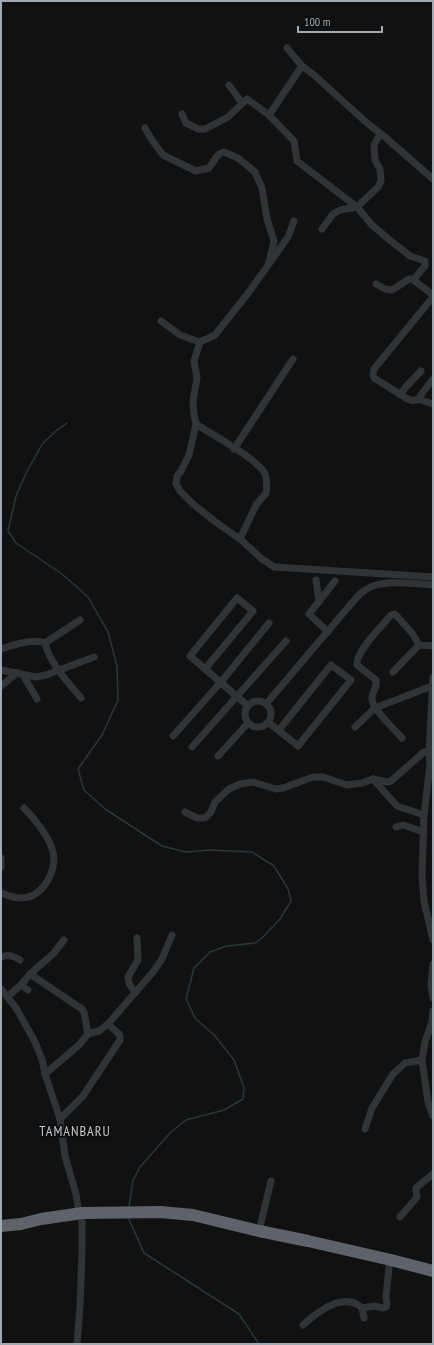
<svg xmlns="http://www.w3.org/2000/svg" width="434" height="1345" viewBox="0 0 434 1345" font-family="'PT Sans Narrow',sans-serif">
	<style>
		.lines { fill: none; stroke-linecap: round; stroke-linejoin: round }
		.stream { stroke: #2a373b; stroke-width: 1.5 }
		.street { stroke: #313437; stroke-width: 7 }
		.highway { stroke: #5d6368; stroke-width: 12 }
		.labels { text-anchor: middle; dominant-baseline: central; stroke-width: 3.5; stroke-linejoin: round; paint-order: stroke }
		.quarter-label { font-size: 14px; letter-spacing: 1px; fill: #c2c9cf; stroke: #0c0c0d }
	</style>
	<rect width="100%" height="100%" fill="#111112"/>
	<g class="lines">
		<g class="stream">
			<path d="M67,423L56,431L43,443L27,471L16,496L8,531L16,543L62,574L88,597L108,632L117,666L118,700L102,735L78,769L84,790L105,809L162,846L186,852L209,850L252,852L274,866L288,889L291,901L280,919L262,938L255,943L227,946L210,952L194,968L186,999L195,1018L215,1036L234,1060L244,1088L243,1099L224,1110L186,1120L170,1133L140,1167L133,1180L129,1207"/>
			<path d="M128,1217L144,1253L239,1314L259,1344"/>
		</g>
		<g class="street">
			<path d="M287,48L302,66L314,75L367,123L385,137L433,179"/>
			<path d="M229,85L242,103"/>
			<path d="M182,114L186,123L198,129H205L228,117L247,99L269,115L294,141L297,161L357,207L372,225L386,237L410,256L425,261V266L414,279"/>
			<path d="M269,115L302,66"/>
			<path d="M145,128L152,140L163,155L196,171L209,168L217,156L221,153L224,152L238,158L255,172L262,188L267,219L274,241L269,262"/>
			<path d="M294,221L288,237L249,292L215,335L200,342L194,361L197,378L193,401L194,415L196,424L189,455L181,471L177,476L176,484L180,491L193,504L217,523L240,539L262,559L274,567L433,577"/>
			<path d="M322,229L333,214L340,210L357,207L378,187L381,181L380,169L375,160L374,145L380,134"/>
			<path d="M376,284L385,289L392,290L409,279H412L433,295"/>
			<path d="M433,297L374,369L373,374L374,378L406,398C410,400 414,402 418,399L433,404"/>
			<path d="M161,321L180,335L200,342"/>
			<path d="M400,395L405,388L421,371"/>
			<path d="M418,399L432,380"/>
			<path d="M196,424C211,434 258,459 265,474C267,480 267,487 266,493L256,505L240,539"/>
			<path d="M234,449L293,359"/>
			<path d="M316,580L319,602"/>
			<path d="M328,632L309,614L335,581"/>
			<path d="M45,643L80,620"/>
			<path d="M1,649C12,645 34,638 45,643C50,664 68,682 81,698"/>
			<path d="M205,669L253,611L237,598L190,656L248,706"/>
			<path d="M1,670L36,677L46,675L94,657"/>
			<path d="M393,672L419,645"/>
			<path d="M23,675L37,699"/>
			<path d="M433,677L429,753L430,764L424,815L422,875L424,901L433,940"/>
			<path d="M1,686L17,673"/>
			<circle cx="258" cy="714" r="13"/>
			<path d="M266,704L356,598C359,595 362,592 365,590C382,578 414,584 433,585"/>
			<path d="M268,722L298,746L351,680L331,665L279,730"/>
			<path d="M355,727L375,708L432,686"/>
			<path d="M173,736L221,682L269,623"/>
			<path d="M402,738C395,729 371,709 372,698C372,691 378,687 376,680L357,665C355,652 383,625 391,615L395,614L412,633L419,645L433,646"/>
			<path d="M192,747L286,641"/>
			<path d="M218,756L248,723"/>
			<path d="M373,779L397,806L424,815"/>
			<path d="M185,812L197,818H205L211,812L215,802L229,789L240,784L253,782L276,789L283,788L313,777H323L347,785L362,783L373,779L387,782L391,781L424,752L429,753"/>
			<path d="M396,827L403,825L424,832"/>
			<path d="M1,858V867"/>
			<path d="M1,893C10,896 18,900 28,897C45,893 57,868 53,852C50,838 34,818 24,808"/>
			<path d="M1,957C9,954 13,956 20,960"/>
			<path d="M433,964L431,985L433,998"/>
			<path d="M30,974L82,1009L84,1012L88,1034"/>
			<path d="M21,985L28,990"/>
			<path d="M1,989L16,1008L34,1040L42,1059L45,1074L60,1119L65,1156L76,1194L79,1214"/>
			<path d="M135,993L129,983L128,977L138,960L137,938"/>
			<path d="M7,997L21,985L30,974L53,954L64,940"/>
			<path d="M433,1011L432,1022L425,1042L422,1060L428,1102L433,1116"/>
			<path d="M45,1074L79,1045L88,1034L99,1031L108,1024L153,972L162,959L172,935"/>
			<path d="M60,1119L83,1096L120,1040V1035L108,1024"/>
			<path d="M365,1129L372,1108L393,1074L405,1063L422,1060"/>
			<path d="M400,1217L417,1197L416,1190V1188L433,1174"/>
			<path d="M259,1231L271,1181"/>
			<path d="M364,1318L362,1308L374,1306L383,1308L386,1307L387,1304L386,1297L389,1267L391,1260"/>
			<path d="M303,1325C317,1312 344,1291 362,1308"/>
			<path d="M77,1344L80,1307L82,1251V1213"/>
		</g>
		<path class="highway" d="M1,1226L21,1224L41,1219L82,1213L160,1212L193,1215L259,1231L308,1241L391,1260L433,1271"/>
	</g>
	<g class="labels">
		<g class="quarter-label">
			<text x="75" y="1131">TAMANBARU</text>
		</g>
	</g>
	<rect width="434" height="1345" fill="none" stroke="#a1abb4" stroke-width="4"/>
	<path d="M298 26v6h84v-6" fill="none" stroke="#a1abb4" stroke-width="2"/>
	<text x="304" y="26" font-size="12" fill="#a1abb4" stroke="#0c0c0d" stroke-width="3" paint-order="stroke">100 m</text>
</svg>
